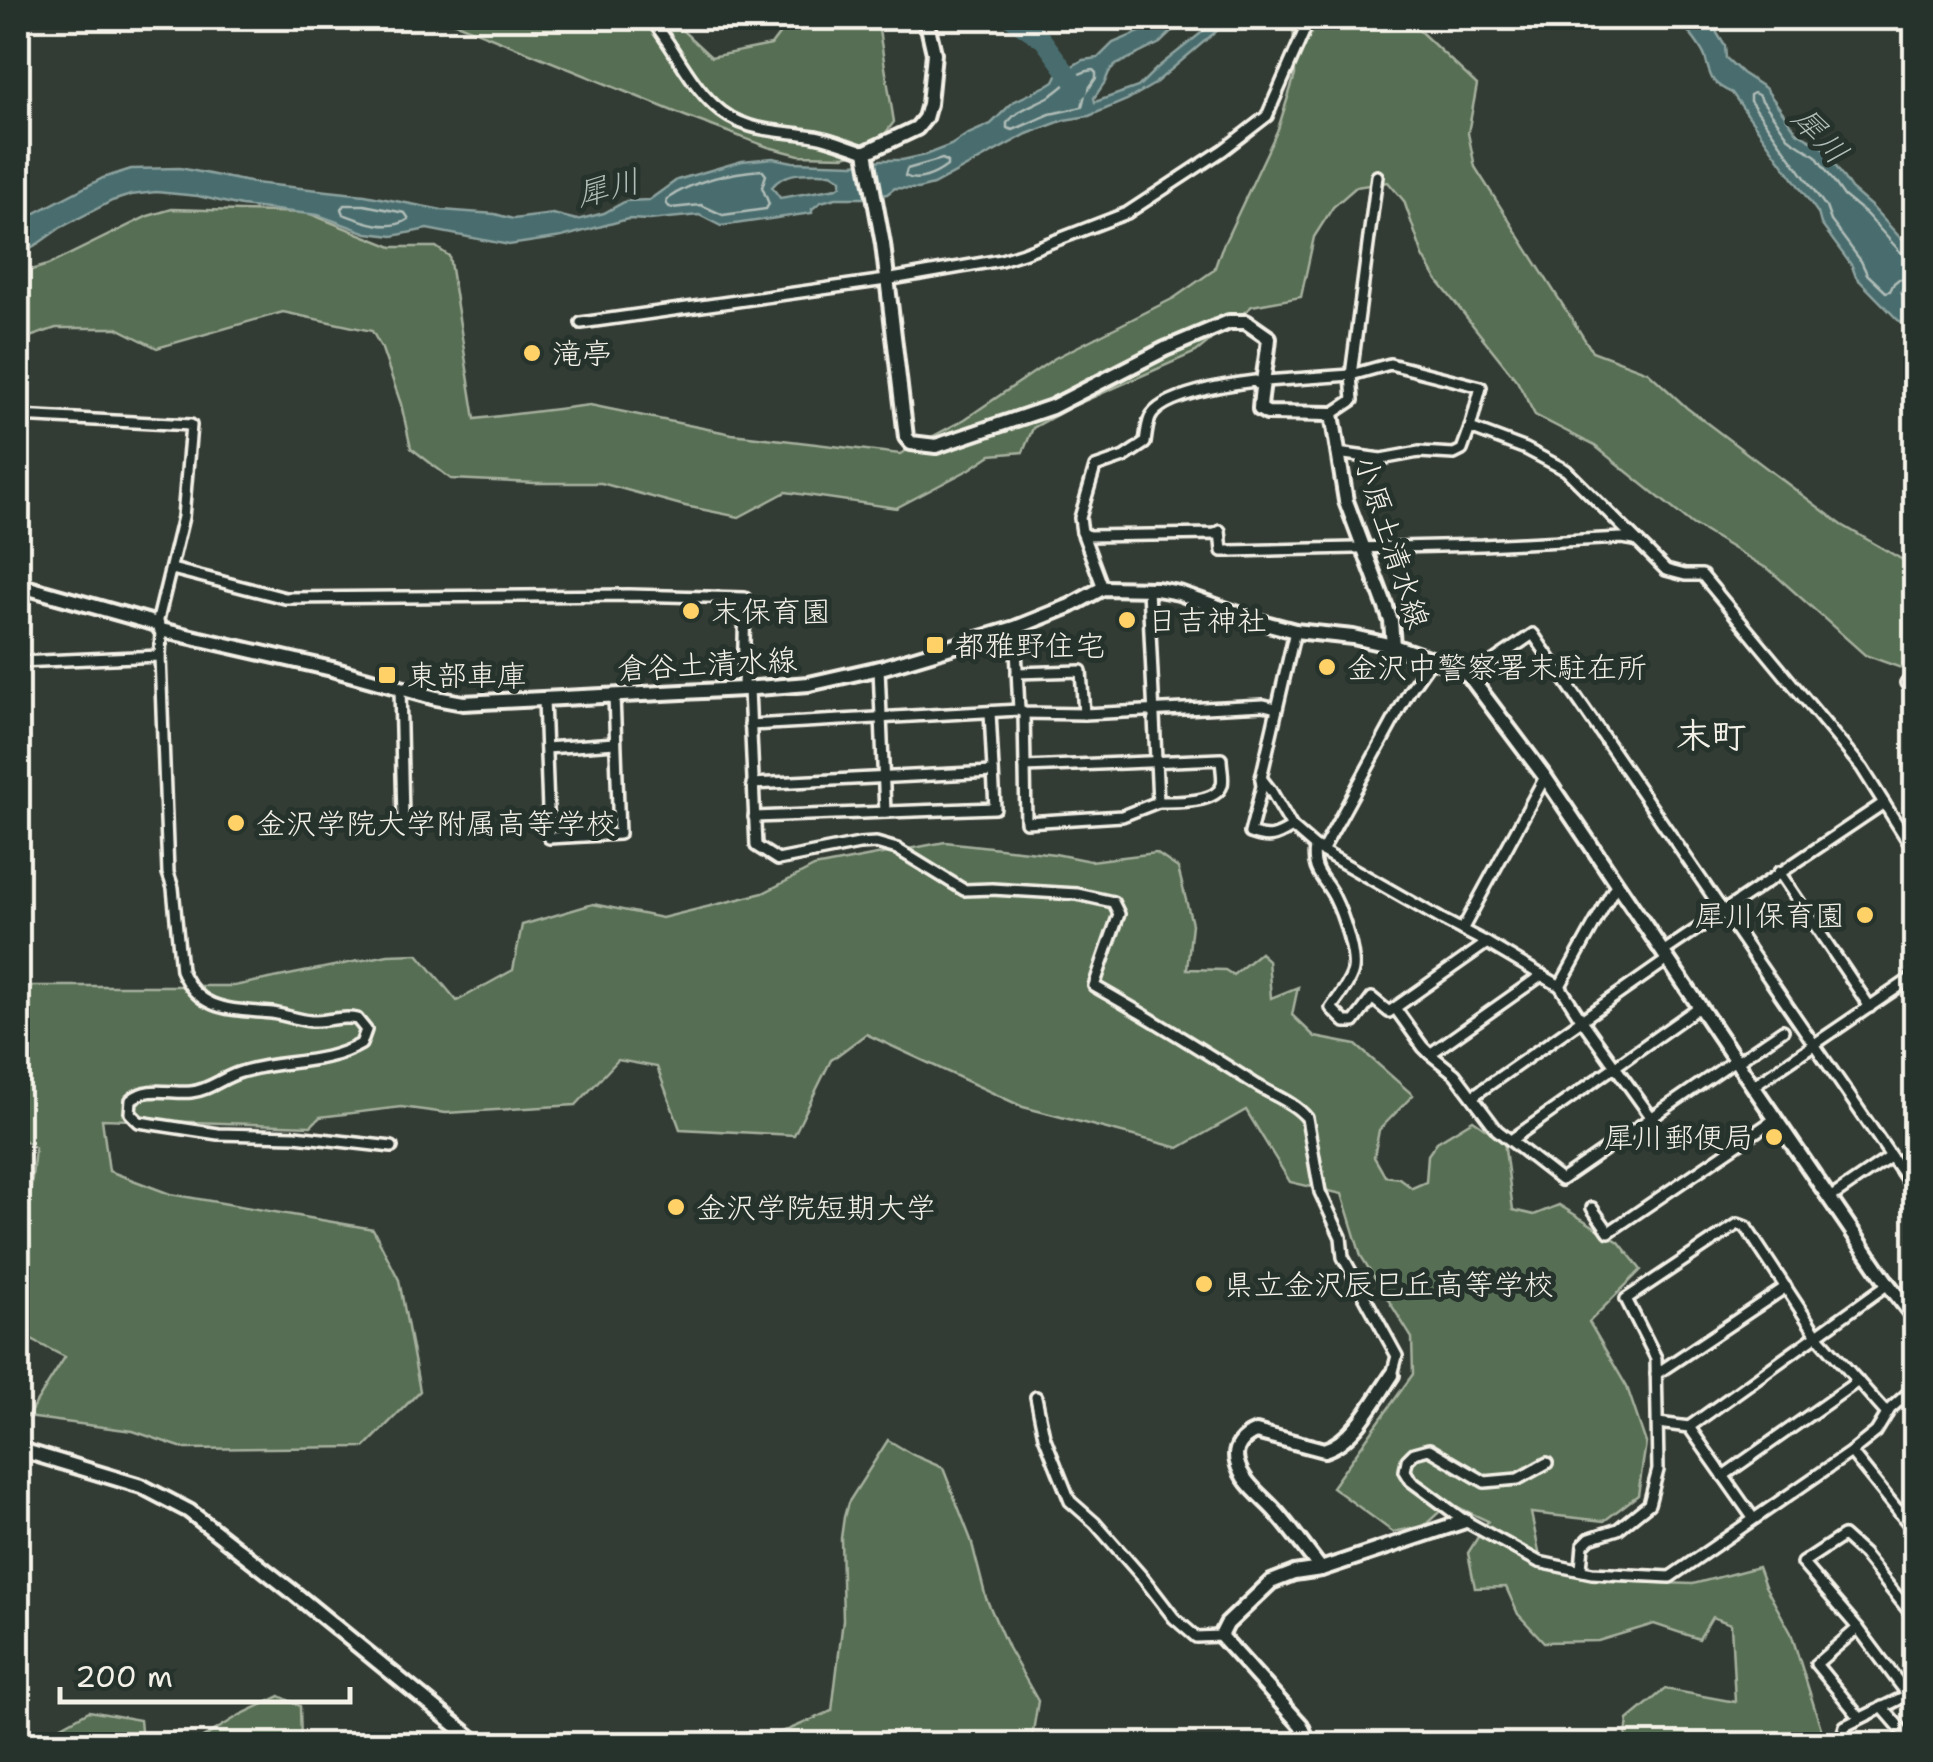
<svg xmlns="http://www.w3.org/2000/svg" width="1933" height="1762" viewBox="0 0 1933 1762" font-family="'Shantell Sans','Klee One',sans-serif">
	<style>
		.green { fill: #576e53; stroke: #a6b09e; stroke-width: 2.5 }
		.water { fill: #496d6e; stroke: #8da29f; stroke-width: 2.5; fill-rule: evenodd }
		.lines { fill: none; stroke-linecap: round; stroke-linejoin: round }
		.shore { stroke: #b0bcb7; stroke-width: 2.5 }
		.river { stroke: #496d6e; stroke-width: 18 }
		.street-casing { stroke: #f4f1e8; stroke-width: 16 }
		.secondary-casing { stroke: #f4f1e8; stroke-width: 20 }
		.street { stroke: #26332d; stroke-width: 9 }
		.secondary { stroke: #26332d; stroke-width: 12 }
		.poi-dot { fill: #ffd166; stroke: #26332d; stroke-width: 4 }
		.labels { text-anchor: middle; dominant-baseline: central; stroke-width: 10; stroke-linejoin: round; paint-order: stroke }
		.poi-label { font-size: 30px; fill: #f4f1e8; stroke: #26332d; text-anchor: start }
		.street-label { font-size: 30px; fill: #f4f1e8; stroke: #26332d }
		.water-label { font-size: 32px; font-style: italic; fill: #b0bcb7; stroke: #26332d }
		.quarter-label { font-size: 35px; font-weight: bold; fill: #f4f1e8; stroke: #26332d }
	</style>
	<rect width="100%" height="100%" fill="#333c34"/>
	<filter id="ink" filterUnits="userSpaceOnUse"><feTurbulence type="fractalNoise" baseFrequency=".01" numOctaves="2"/><feDisplacementMap in="SourceGraphic" scale="20" xChannelSelector="R" yChannelSelector="G"/><feConvolveMatrix kernelMatrix="1 2 1 2 8 2 1 2 1" color-interpolation-filters="sRGB"/></filter>
	<g filter="url(#ink)">
		<g class="green">
			<path d="M444,18H669L711,57L771,45L786,25V18H877L894,122L874,148L844,156L799,155L768,147L685,116Z"/>
			<path d="M1293,18H1406L1477,85L1468,133L1475,167L1592,351L1648,372L1687,408L1842,525L1915,567V673L1865,655L1771,571L1692,524L1595,446L1535,415L1517,381L1437,280L1423,256L1404,201L1388,182L1356,187L1333,207L1314,237L1301,297L1252,306L1196,352L1073,406L1033,428L1023,452L991,455L970,469L896,508L786,492L739,517L685,506L601,483H535L451,479L411,448L401,404L382,349L372,331L283,312L157,348L117,328H56L18,341V274L48,265L148,216L172,209L308,213L392,247H436L449,256L475,419L590,405L732,434L900,454L965,419L1055,358L1174,298L1214,270L1221,250L1278,129L1295,75Z"/>
			<path d="M945,842L1055,854L1090,861L1156,853L1178,868L1192,924L1187,969L1225,970L1233,975L1260,953L1268,960L1271,998L1298,987L1292,1015L1315,1037L1356,1045L1413,1095L1379,1130L1374,1157L1385,1176L1399,1178L1412,1188L1426,1182L1428,1155L1437,1142L1473,1120L1504,1141L1513,1210L1534,1215L1559,1205L1619,1242L1641,1270L1589,1322L1627,1387L1646,1443L1638,1495L1604,1521L1531,1513L1542,1566L1606,1581L1693,1584L1758,1567L1765,1586L1791,1633L1826,1744H1625L1628,1720L1665,1689L1735,1702L1731,1624L1712,1617L1699,1639L1654,1624L1598,1641L1544,1642L1518,1614L1506,1587L1475,1588L1468,1553L1488,1521L1449,1503L1424,1526L1393,1532L1332,1487L1413,1374L1412,1338L1361,1256L1342,1194L1290,1182L1246,1110L1179,1148L1023,1107L866,1034L831,1060L794,1135L680,1129L657,1067L618,1060L576,1105L446,1113L401,1107L320,1117L311,1126L102,1119L109,1171L170,1194L373,1229L399,1280L420,1391L365,1447L186,1449L133,1431L27,1417L65,1357L18,1333V1269L23,1264L35,1148L18,1136V986H234L388,955L418,954L457,1001L513,970L522,925L593,904L662,918L763,893L814,867Z"/>
			<path d="M888,1440L913,1455L943,1468L971,1540L986,1598L1008,1648L1038,1701L1031,1744H735L788,1730L832,1711L843,1620L841,1538L844,1517L848,1503Z"/>
			<path d="M280,1696L300,1706L301,1744H193L240,1715Z"/>
			<path d="M89,1711L140,1720L142,1742L146,1744H45L47,1734Z"/>
		</g>
		<g class="water">
			<path d="M1157,18H1186L1160,43L1116,65L1109,72L1105,82L1094,98L1095,102L1138,87L1157,68L1220,18H1232L1153,85L1127,100L1089,116L1064,120L1027,134L933,185L918,189L895,188L887,194L863,198H836L821,202L812,209V213L721,226L699,215L649,220L628,219L562,237L509,245L427,229L393,236L367,233L318,215L241,206L198,196L156,192L131,195L112,201L60,228L39,243L18,255V222L103,178L131,169L180,168L254,183L365,195L442,210L495,214L513,219L553,214L577,220L604,213L626,201L649,200L677,180L742,161L773,158L793,162L854,164L882,160H902L925,155L951,145L966,135L991,124L1013,102L1046,86L1054,81L1057,75L1083,60L1098,58L1113,43L1142,31ZM831,173L841,179V185L837,188L780,198L772,187C786,169 810,174 831,173Z"/>
			<path d="M1677,18H1716L1717,33L1725,46L1726,58L1742,73L1765,88L1797,132L1823,147L1851,189L1872,207L1915,254V291L1903,287L1901,292L1905,299L1915,307V329L1898,320L1856,277L1852,266L1821,224L1818,213L1732,93C1710,83 1711,78 1705,57C1700,44 1686,29 1677,18Z"/>
		</g>
		<g class="lines">
			<g class="shore">
				<path d="M1093,70L1096,73V78L1085,94L1082,107L1050,114L1013,130L1007,128V123C1019,108 1034,105 1050,96C1066,87 1073,72 1093,70Z"/>
				<path d="M942,159L947,161V166C935,175 918,183 905,176L907,169Z"/>
				<path d="M762,170L766,175L762,187L769,204L766,209L723,215L701,205L671,208L666,204L667,199C692,181 731,172 762,170Z"/>
				<path d="M344,205H364L405,213L409,219C390,232 364,222 343,214L341,209Z"/>
				<path d="M1916,260L1905,257L1866,214L1844,196L1816,156L1790,139L1758,95L1754,93L1750,95V101L1826,207L1831,221L1861,261L1867,274L1886,292L1890,291L1894,283L1899,279L1916,281"/>
			</g>
			<path class="river" d="M1011,18L1043,40L1079,89"/>
			<defs>
				<g id="street">
					<path d="M650,18C673,45 688,81 714,105C742,133 779,130 815,136C832,139 850,147 866,152"/>
					<path d="M581,323L886,280L1001,260L1023,253L1127,213L1223,150L1267,116L1310,18"/>
					<path d="M1265,381L1351,375L1390,364L1481,387L1470,428L1526,449L1566,470L1666,570L1685,575H1702L1862,768L1916,854"/>
					<path d="M1332,414L1353,400L1351,375L1377,176"/>
					<path d="M18,416L191,425L183,517L157,624"/>
					<path d="M1337,453L1381,459L1419,452L1454,454L1462,450L1470,428"/>
					<path d="M1082,532L1088,536L1215,534L1220,531L1222,551H1230L1482,545L1622,538L1635,540"/>
					<path d="M172,569L285,598L629,595L745,598L743,689"/>
					<path d="M1103,588L1082,532L1080,518L1095,467L1124,457L1145,443C1146,435 1147,425 1150,418C1161,394 1230,384 1255,381L1262,388"/>
					<path d="M1015,628L1019,710"/>
					<path d="M161,630L160,656L168,873L173,888L181,970C199,1013 233,1009 272,1013C285,1015 298,1020 311,1021C326,1022 341,1015 357,1019L366,1030L361,1044C323,1066 281,1059 241,1072C223,1077 210,1090 191,1092C171,1094 147,1085 131,1100L130,1113L139,1122L218,1134L295,1136L392,1147"/>
					<path d="M1295,631L1261,778L1271,791L1292,827L1315,847L1441,919L1487,943L1560,986L1581,1019L1652,1118"/>
					<path d="M18,662L160,656"/>
					<path d="M879,668L885,812"/>
					<path d="M1017,673L1081,671L1084,714"/>
					<path d="M1470,677L1533,634L1916,1193"/>
					<path d="M1906,683L1916,691"/>
					<path d="M400,687L403,818"/>
					<path d="M749,689L756,846L778,860L859,844L876,843L897,849L964,890L992,889L1077,894L1113,902L1119,914L1094,986C1149,1017 1202,1050 1255,1084C1272,1095 1294,1102 1307,1118L1320,1192L1341,1237L1343,1257L1397,1356L1392,1375"/>
					<path d="M544,699L549,838L619,834L614,695"/>
					<path d="M1024,713L1026,822L1122,816L1158,802L1148,589"/>
					<path d="M750,725L1019,710L1024,713L1084,714L1264,705L1276,708"/>
					<path d="M546,748L615,743"/>
					<path d="M1025,767L1221,759C1221,766 1224,779 1222,785C1216,804 1173,802 1158,802"/>
					<path d="M1261,779L1262,786L1250,833C1269,840 1276,837 1292,827"/>
					<path d="M752,784L993,772"/>
					<path d="M754,817L995,808L990,712"/>
					<path d="M1315,847C1311,873 1324,877 1334,897C1342,913 1358,958 1352,974C1348,986 1338,998 1331,1008L1345,1022H1354L1372,998L1389,1012L1487,943"/>
					<path d="M1322,851L1410,690L1432,659"/>
					<path d="M1779,872L1870,1007"/>
					<path d="M1462,930L1545,777"/>
					<path d="M1663,952L1884,803"/>
					<path d="M1542,975L1430,1054L1455,1074L1497,1130L1561,1180L1735,1060"/>
					<path d="M1560,986L1617,883"/>
					<path d="M1395,1008L1423,1047L1430,1054"/>
					<path d="M1736,1062L1783,1030"/>
					<path d="M1753,1086L1916,975"/>
					<path d="M1473,1096L1667,960"/>
					<path d="M1511,1140L1699,1007"/>
					<path d="M1830,1198L1890,1157"/>
					<path d="M1592,1208L1609,1232L1775,1119"/>
					<path d="M1656,1374L1786,1287"/>
					<path d="M1036,1397L1044,1436L1070,1501L1095,1523L1144,1579L1174,1618L1196,1637L1221,1636"/>
					<path d="M1658,1423L1689,1427L1753,1518"/>
					<path d="M1689,1427L1888,1284"/>
					<path d="M1851,1452L1916,1533"/>
					<path d="M1547,1463L1518,1479L1485,1482L1429,1449L1414,1453L1407,1460L1405,1471L1411,1481L1465,1521L1539,1562L1592,1573L1670,1577L1851,1452L1876,1432L1890,1409L1916,1386"/>
					<path d="M1723,1476L1858,1381"/>
					<path d="M1899,1512L1916,1504"/>
					<path d="M1581,1569L1583,1545L1590,1538L1618,1529L1649,1504L1658,1470L1656,1358L1626,1299L1738,1224L1746,1227L1817,1335L1887,1414"/>
					<path d="M1858,1628L1816,1664L1860,1718"/>
					<path d="M1908,1695L1858,1628L1802,1563L1843,1536L1863,1554L1916,1620"/>
					<path d="M1882,1707L1914,1744"/>
					<path d="M1845,1744L1841,1739L1845,1726L1916,1691"/>
				</g>
				<g id="secondary">
					<path d="M922,18L928,27L934,53L929,104L925,118L917,128L866,152L883,244L906,437L911,443L936,446L1052,407L1165,349L1229,322H1246L1269,338C1267,362 1261,386 1260,409L1267,413L1332,414L1346,501L1391,621L1393,646"/>
					<path d="M18,585L157,624L161,630L332,669L436,698L463,703L743,689L809,684L884,667L1015,628L1070,606L1103,588L1157,589L1179,593L1261,622L1295,631L1353,637L1393,646L1457,668L1470,677L1545,777L1753,1086L1888,1284L1916,1320"/>
					<path d="M18,1449L141,1486L189,1511L294,1593L479,1744"/>
					<path d="M1321,1569C1306,1550 1292,1530 1276,1512C1263,1497 1242,1483 1237,1462C1233,1448 1243,1437 1256,1432L1324,1450C1353,1442 1375,1400 1392,1375"/>
					<path d="M1309,1744L1301,1725L1221,1636L1227,1624L1271,1582L1294,1573L1321,1569L1465,1521"/>
				</g>
			</defs>
			<use href="#street" class="street-casing"/>
			<use href="#secondary" class="secondary-casing"/>
			<use href="#street" class="street"/>
			<use href="#secondary" class="secondary"/>
		</g>
	</g>
	<g class="poi-dot">
		<circle cx="532" cy="353" r="10"/>
		<circle cx="691" cy="611" r="10"/>
		<circle cx="1127" cy="620" r="10"/>
		<rect x="925" y="635" width="20" height="20" rx="5"/>
		<circle cx="1327" cy="667" r="10"/>
		<rect x="377" y="665" width="20" height="20" rx="5"/>
		<circle cx="236" cy="823" r="10"/>
		<circle cx="1865" cy="915" r="10"/>
		<circle cx="1774" cy="1137" r="10"/>
		<circle cx="676" cy="1207" r="10"/>
		<circle cx="1204" cy="1284" r="10"/>
	</g>
	<g class="labels">
		<g class="poi-label">
			<text x="552" y="353">滝亭</text>
			<text x="711" y="611">末保育園</text>
			<text x="1147" y="620">日吉神社</text>
			<text x="955" y="645">都雅野住宅</text>
			<text x="1347" y="667">金沢中警察署末駐在所</text>
			<text x="407" y="675">東部車庫</text>
			<text x="256" y="823">金沢学院大学附属高等学校</text>
			<text x="1845" y="915" text-anchor="end">犀川保育園</text>
			<text x="1754" y="1137" text-anchor="end">犀川郵便局</text>
			<text x="696" y="1207">金沢学院短期大学</text>
			<text x="1224" y="1284">県立金沢辰巳丘高等学校</text>
		</g>
		<g class="street-label">
			<text transform="translate(1392 542) rotate(72)">小原土清水線</text>
			<text transform="translate(707 664) rotate(-3)">倉谷土清水線</text>
		</g>
		<g class="water-label">
			<text transform="translate(1821 135) rotate(47)">犀川</text>
			<text transform="translate(608 187) rotate(-14)">犀川</text>
		</g>
		<g class="quarter-label">
			<text x="1711" y="735">末町</text>
		</g>
	</g>
	<rect width="1933" height="1762" fill="none" stroke="#26332d" stroke-width="60"/>
	<rect x="30" y="30" width="1873" height="1702" fill="none" stroke="#f4f1e8" stroke-width="4" filter="url(#ink)"/>
	<path d="M60 1687v15h290v-15" fill="none" stroke="#f4f1e8" stroke-width="5"/>
	<text x="75" y="1687" font-size="30" fill="#f4f1e8" stroke="#26332d" stroke-width="8" paint-order="stroke">200 m</text>
</svg>
